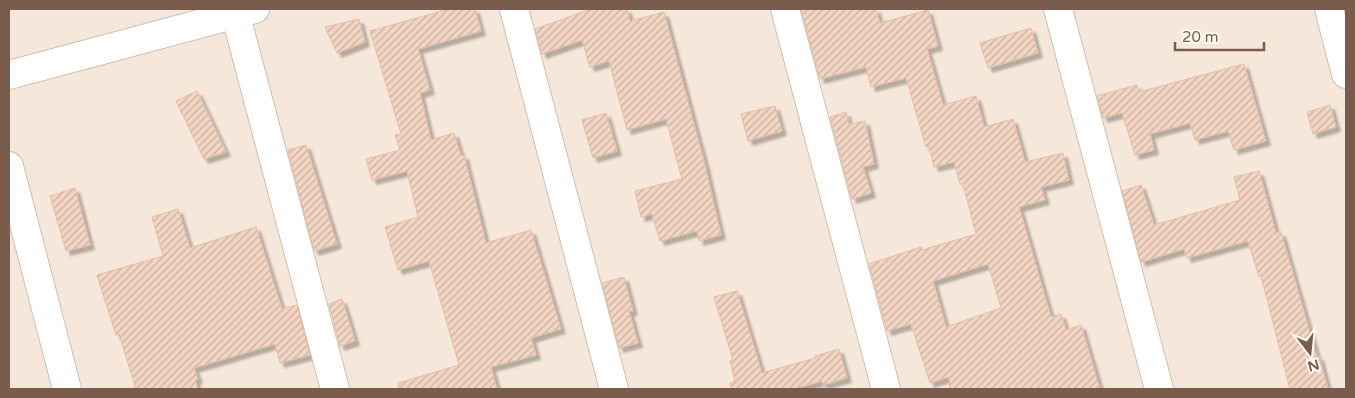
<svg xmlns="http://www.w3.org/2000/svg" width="1355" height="398" viewBox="0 0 1355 398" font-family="'Varela Round',sans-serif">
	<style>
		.residential { fill: #f5e8da }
		.building { fill: url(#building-hatch); stroke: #e6bba3; fill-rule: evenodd; filter: url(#shadow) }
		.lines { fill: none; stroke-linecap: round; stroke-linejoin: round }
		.minor-casing { stroke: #d1beb0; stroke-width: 30 }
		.minor { stroke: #fff; stroke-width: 28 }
	</style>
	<defs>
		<pattern id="building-hatch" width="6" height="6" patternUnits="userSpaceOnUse" patternTransform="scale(1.25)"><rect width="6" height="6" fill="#f3d5c3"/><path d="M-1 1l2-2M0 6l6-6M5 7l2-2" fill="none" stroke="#cab0a1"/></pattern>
		<filter id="shadow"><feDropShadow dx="4.5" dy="4.5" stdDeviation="1" flood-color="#0004"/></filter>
	</defs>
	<rect width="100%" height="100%" fill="#fdf6ec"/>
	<rect class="residential" x="9" y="9" width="1337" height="380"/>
	<g class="building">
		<path d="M449,9H475L481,31L418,49L430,90L420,93L431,140L454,133L461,156L464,155L486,243L531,230L561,329L531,338L536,355L491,367L497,389H399L398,383L459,365L429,261L398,270L385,227L418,217L407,171L372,180L366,159L400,150L395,135L401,134L370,31Z"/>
		<path d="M591,9H627L630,21L664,12L705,165L721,235L699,241L697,231L660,241L652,214L641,217L635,191L682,179L666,119L627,130L609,61L590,67L582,40L542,54L535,29Z"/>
		<path d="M801,9H876L880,23L928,10L938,46L927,49L943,105L976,96L984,127L1013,119L1025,162L1063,153L1069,180L1041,187L1045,200L1019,207L1051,317L1061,314L1066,330L1081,325L1100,389H950L949,377L930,383L911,324L887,331L869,264L921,247L922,250L976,234L963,184H960L954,162L934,167L929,146L926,147L906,78L871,87L866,67L820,79ZM988,264L1001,308L946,327L933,281Z"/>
		<path d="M359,19L365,42L337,53L325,27Z"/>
		<path d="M1031,28L1038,53L988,68L980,43Z"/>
		<path d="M1244,64L1266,141L1234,150L1228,131L1195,140L1190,123L1150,134L1154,150L1135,155L1122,113L1103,118L1097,96L1137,85L1139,92Z"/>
		<path d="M197,91L226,152L204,159L176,101Z"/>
		<path d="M1330,105L1336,127L1313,134L1307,112Z"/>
		<path d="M775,106L782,131L748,141L741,114Z"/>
		<path d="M846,112L849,124L865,121L874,164L863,167L871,193L852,199L830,117Z"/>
		<path d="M606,113L617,151L593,158L582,120Z"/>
		<path d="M306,145L337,244L314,251L288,150Z"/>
		<path d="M1259,171L1276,233L1281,232L1317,357L1319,356L1328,389H1290L1261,276L1259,277L1248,241L1187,258L1184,249L1141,262L1122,191L1141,185L1154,225L1240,200L1234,177Z"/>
		<path d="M75,188L90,245L66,251L50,196Z"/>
		<path d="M178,209L190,248L256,227L282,309L297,305L310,355L280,363L275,344L194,368L198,379L195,380L198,389H136L119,334L116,335L97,275L163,256L152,217Z"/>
		<path d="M624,277L633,311H629L638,343L619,348L602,283Z"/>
		<path d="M737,291L762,373L815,358V356L839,349L847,378L823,385L822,381L794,389H731L730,383L735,381L730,361L733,360L714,297Z"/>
		<path d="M342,299L355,341L340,346L329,304Z"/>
	</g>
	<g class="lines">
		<defs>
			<g id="minor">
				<path d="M234,9L335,389"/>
				<path d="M514,9L614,389"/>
				<path d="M785,9L886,389"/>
				<path d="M1058,9L1159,389"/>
				<path d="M1329,9L1346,74"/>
				<path d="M9,75L255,9"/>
				<path d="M9,166L67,389"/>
			</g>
		</defs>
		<use href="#minor" class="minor-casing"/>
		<use href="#minor" class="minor"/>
	</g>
	<rect width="1355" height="398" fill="none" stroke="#7a5c4d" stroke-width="20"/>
	<g transform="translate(1310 353) rotate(164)" stroke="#fffaf3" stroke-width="4" paint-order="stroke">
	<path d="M0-4L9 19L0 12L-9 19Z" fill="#7a5c4d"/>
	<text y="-8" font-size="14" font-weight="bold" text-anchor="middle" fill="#7a5c4d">N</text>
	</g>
	<path d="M1175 42v8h89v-8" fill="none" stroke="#7a5c4d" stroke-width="2.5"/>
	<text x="1182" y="42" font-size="15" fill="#7a5c4d" stroke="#fffaf3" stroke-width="4" paint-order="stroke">20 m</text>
</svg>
